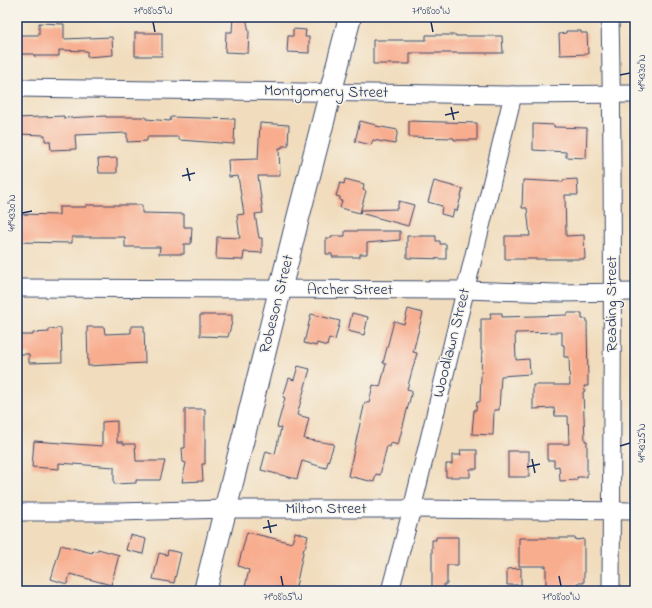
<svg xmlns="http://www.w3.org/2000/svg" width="652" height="608" viewBox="0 0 652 608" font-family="'Indie Flower',sans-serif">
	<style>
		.building { fill: #f8ad8f }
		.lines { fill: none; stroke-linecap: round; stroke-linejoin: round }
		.street-casing { stroke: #3b496c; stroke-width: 19 }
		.secondary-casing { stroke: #3b496c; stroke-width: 24 }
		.street { stroke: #fff; stroke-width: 17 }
		.secondary { stroke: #fff; stroke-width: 22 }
		.ticks { fill: none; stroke: #1b2f5e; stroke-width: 1.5 }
		.labels { text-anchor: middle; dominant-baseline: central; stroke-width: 3; stroke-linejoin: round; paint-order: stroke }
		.street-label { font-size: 16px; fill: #1b2f5e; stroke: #f7f3e8 }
		.neatline { fill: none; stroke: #1b2f5e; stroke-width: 1.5 }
		.ticks-label { font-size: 10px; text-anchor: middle; fill: #1b2f5e }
	</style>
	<rect width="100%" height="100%" fill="#f7f3e8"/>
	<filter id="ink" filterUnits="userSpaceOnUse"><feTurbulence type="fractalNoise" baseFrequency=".025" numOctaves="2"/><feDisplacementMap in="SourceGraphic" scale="8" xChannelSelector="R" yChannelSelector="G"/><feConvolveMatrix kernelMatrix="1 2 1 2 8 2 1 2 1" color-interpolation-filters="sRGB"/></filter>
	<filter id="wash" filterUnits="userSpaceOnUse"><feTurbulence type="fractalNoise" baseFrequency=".012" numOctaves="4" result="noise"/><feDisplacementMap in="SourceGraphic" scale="16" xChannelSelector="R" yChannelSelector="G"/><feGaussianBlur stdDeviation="0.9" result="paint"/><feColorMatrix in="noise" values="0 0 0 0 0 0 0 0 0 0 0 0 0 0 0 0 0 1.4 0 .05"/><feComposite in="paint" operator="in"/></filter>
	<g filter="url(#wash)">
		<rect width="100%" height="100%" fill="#f1ddbd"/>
		<g id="blocks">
			<g class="building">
				<path d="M233,17H246L249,32L248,53L225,52L226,32H232Z"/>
				<path d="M39,23L64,24V39L112,37L113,55L87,57V51L59,50V56H34V54H17V35H39Z"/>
				<path d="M293,29L306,30L305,37H309V53L287,52L288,36H293Z"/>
				<path d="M566,31H581V33H587L588,54L560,55L559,34L566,33Z"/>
				<rect x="135" y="33" width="27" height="23"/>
				<path d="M426,35H456V36H502L503,53H410V64H373V40H426Z"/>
				<path d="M64,116V118L106,116V117H146V119L170,121L171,117L235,119L234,144L179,140V137H147V141L127,142V133L75,135L76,149L51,150L50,141H45V135L17,134V118Z"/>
				<path d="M360,121L376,125V126L398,130L395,144L373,140L371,145L355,141Z"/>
				<path d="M409,121L477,123V140H454V138L409,137Z"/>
				<path d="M260,123L289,125L288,146H282V148H279L280,176H258L263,213L255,214L259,238H262V253L244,252L243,260L216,259L217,237L240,238L237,215L244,214L238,176L229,177L228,160L258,159Z"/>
				<path d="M533,124L554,125V127L587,128L586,158L566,157V152L533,150Z"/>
				<path d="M117,158V173H99L98,159Z"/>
				<path d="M345,179L364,184L363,190L366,191L360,213L340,208L342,201H340V197L336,196L340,183L344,184Z"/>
				<path d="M577,179L578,195H565L566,236L584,235L585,259H505V236H530L527,208H522L523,180L563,182V180Z"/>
				<path d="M434,181L463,189L457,211L454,210L452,217L441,214L442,206L428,202Z"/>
				<path d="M399,201L414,205L408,226L360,213L361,210L397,209Z"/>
				<path d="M86,205H142V213L184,214V227H192L191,244H184V254H159L160,247H125V237H72V243L18,242V214L59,215V207H86Z"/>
				<path d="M345,231H400V240L367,243V254H360V257H332V254H326V238H332V236H345Z"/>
				<path d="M407,236H436V241H440V244H446V259L407,258Z"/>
				<path d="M408,309L423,313L413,352L417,353L407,389L412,391L398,445L391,443L390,447L387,446L380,475L376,474L374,482L348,476L365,402L369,403L373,385L380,387L386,364L383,363L394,321L404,324Z"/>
				<path d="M352,313L368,317L364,335L348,331Z"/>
				<path d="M490,313H502V317L567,315V313H582V319H587L588,386H584L585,391L583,392L585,441H587V477H577V480L560,481L559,466L554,467V460H547V444H569L568,416H555L554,408L533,409V385H570L569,357H564V345H562V332L515,333L516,360L529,359L530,374L501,376L499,410H494L493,435L472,434L474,410H476L477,402H480L482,350H481V319H491Z"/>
				<path d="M311,314L340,321L335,340L329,338L327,346L317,343L316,346L304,343Z"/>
				<path d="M200,315H232V322L228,337L200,336Z"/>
				<path d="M131,326H144L145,363L88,366L87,327H104L105,334L131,333Z"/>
				<path d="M61,328L62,362L29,363V354H17V335H33V333L49,332V329Z"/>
				<path d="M298,366L310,369L297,415L309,418L304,439L334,444L326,468L302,461L297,479L261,470L266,451L275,454L281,428L277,427L285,398L283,397L289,378L294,380Z"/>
				<path d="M185,409H205V464H202L203,481L182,482L186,463L183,462L182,448H185Z"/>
				<path d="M117,421V442H123V444H135L136,461H165L160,480H136V483L114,484V467L59,463V469L32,467L34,441L102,446V422Z"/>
				<path d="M460,450H477V469H470V477H446V464H452V455H461Z"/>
				<rect x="508" y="451" width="21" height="26"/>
				<path d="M247,532L292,543L295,532L308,536L305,548H304L295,591H244L249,570L238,566Z"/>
				<path d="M130,535L146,539L143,554L126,550Z"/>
				<path d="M436,537H458V565H447V584H444V591H432V540H436Z"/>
				<path d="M519,538H576V540L584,539V583H577V591H546V566H519Z"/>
				<path d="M61,545L92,553L93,550L97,552L98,549L119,555L111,585L70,574L67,584L51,579Z"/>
				<path d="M168,550L181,553L174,583L153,579L159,553L167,555Z"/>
				<path d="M521,568V585H507V569Z"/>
			</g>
		</g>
	</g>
	<g filter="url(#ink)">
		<use href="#blocks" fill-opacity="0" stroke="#3b496c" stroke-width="1"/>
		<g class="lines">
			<defs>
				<g id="street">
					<path d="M610,17C614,208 612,400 611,591"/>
					<path d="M17,88L508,95L635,94"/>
					<path d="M17,288L465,290L556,293L635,292"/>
					<path d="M17,512H119L225,509H412L635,511"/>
					<path d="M390,591L412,509L513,95"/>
				</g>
				<path id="secondary" d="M205,591L298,218L350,17"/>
			</defs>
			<use href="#street" class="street-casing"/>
			<use href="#secondary" class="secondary-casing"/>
			<use href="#street" class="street"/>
			<use href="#secondary" class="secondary"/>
		</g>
	</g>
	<path class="ticks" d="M153,22L155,32M431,22L433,32M620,75L630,73M451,107L454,120M445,115L459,112M187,168L190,181M182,176L195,173M22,213L32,211M620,446L630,443M532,459L535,473M527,467L540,464M268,520L271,533M263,528L277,525M281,576L283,586M559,576L561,586"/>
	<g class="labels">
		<g class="street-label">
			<text transform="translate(326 92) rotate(1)">Montgomery Street</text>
			<text x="350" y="290">Archer Street</text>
			<text transform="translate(277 304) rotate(-76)">Robeson Street</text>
			<text transform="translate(612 304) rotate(-90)">Reading Street</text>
			<text transform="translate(452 343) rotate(-76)">Woodlawn Street</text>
			<text x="326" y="509">Milton Street</text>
		</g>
	</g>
	<rect width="652" height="608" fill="none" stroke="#f7f3e8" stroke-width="44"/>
	<rect x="22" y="22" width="608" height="564" class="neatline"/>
	<g class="ticks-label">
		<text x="153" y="14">71°08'05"W</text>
		<text x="431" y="14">71°08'00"W</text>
		<text transform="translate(641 73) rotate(-90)" y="4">41°43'30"N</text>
		<text transform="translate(11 213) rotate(-90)" y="4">41°43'30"N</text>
		<text transform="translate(641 443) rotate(-90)" y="4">41°43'25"N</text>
		<text x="283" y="600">71°08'05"W</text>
		<text x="561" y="600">71°08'00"W</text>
	</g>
</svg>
